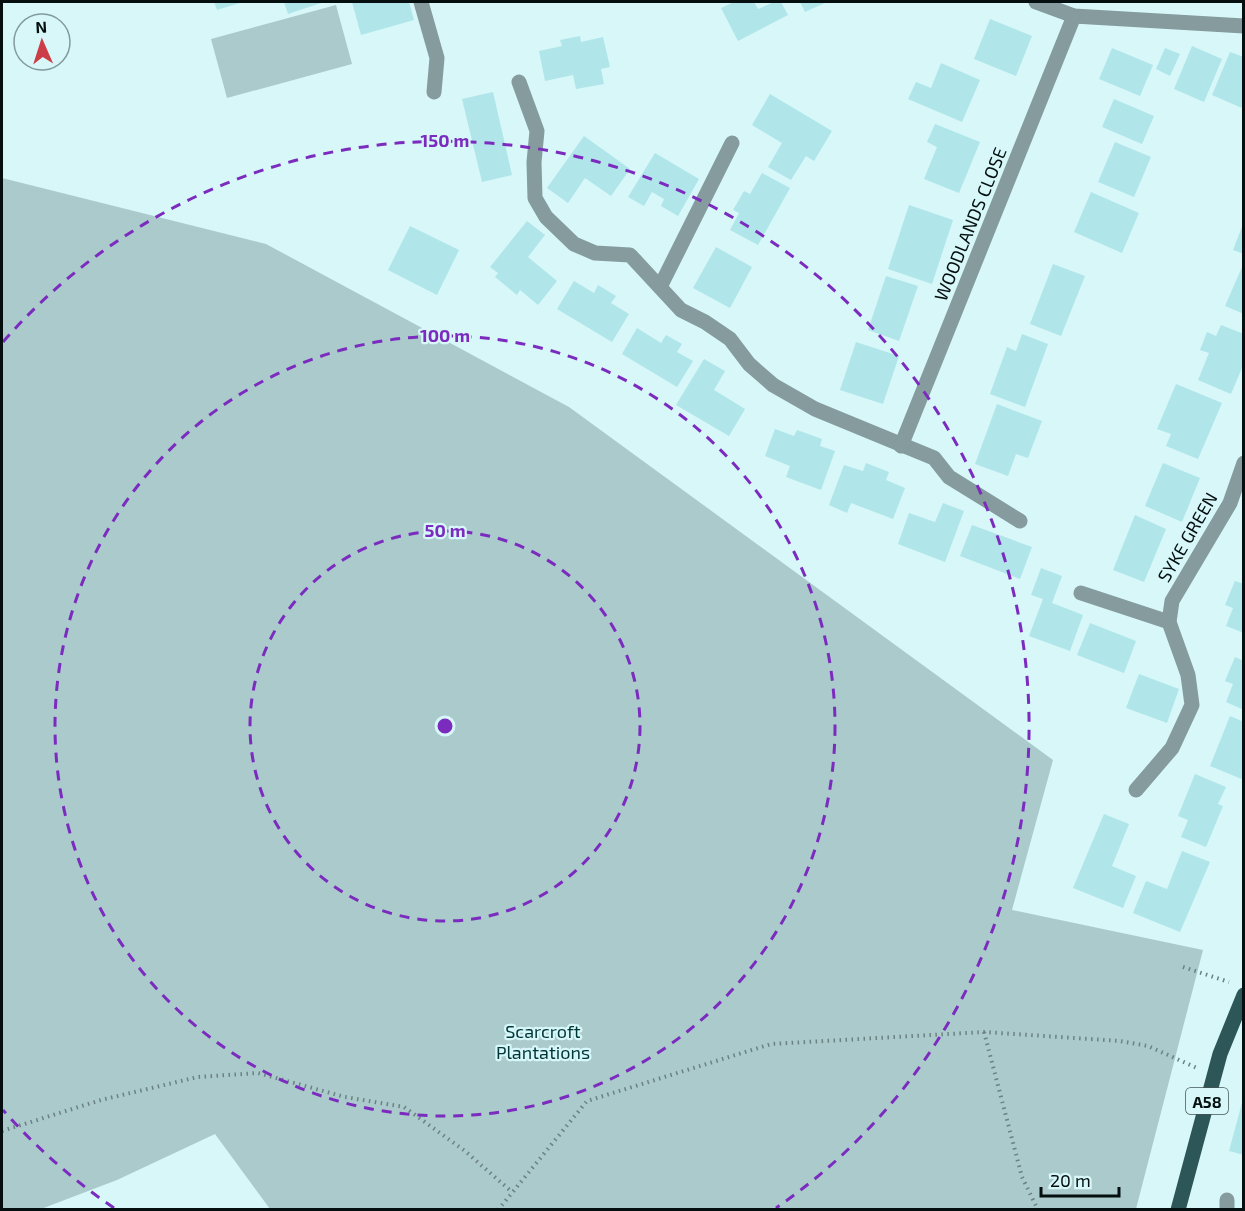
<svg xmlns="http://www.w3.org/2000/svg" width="1245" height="1211" viewBox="0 0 1245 1211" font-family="'Exo 2',sans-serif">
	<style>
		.green { fill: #abcacc }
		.building { fill: #b0e6ea }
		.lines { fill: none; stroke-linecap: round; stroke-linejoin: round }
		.path { stroke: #6c8182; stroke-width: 4; stroke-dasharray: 1.5 4.5; stroke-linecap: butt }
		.minor { stroke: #859b9d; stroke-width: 15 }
		.major { stroke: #2d5659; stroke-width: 15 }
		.ring { fill: none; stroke: #7b2cbf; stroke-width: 3; stroke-dasharray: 10 8 }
		.labels { text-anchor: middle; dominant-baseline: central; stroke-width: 4.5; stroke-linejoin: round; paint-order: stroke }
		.shield { fill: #d7f7f9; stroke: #455; stroke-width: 1.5 }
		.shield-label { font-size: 16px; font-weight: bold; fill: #050f0f }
		.street-label { font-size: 18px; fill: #050f0f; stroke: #d7f7f9 }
		.park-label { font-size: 18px; fill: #013639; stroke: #d7f7f9 }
		.centre { fill: #7b2cbf; stroke: #d7f7f9; stroke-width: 3 }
		.ring-label { font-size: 18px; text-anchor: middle; font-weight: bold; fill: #7b2cbf; stroke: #d7f7f9; stroke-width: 4.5; stroke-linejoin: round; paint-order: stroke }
	</style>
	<rect width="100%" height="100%" fill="#d7f7f9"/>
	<g class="green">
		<path d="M336,5L352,64L227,98L211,39Z"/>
		<path d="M2,178L266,244L569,407L1053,760L1012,910L1203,950L1136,1209H270L215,1134L117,1180L41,1209H2Z"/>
	</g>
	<g class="building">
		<path d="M214,2H243L217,10Z"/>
		<path d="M284,2H324L288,14Z"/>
		<path d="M352,2H409L414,20L361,35Z"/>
		<path d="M734,2H754L758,9L774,2H781L788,15L738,41L721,8Z"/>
		<path d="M800,2H827L805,12Z"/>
		<path d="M990,19L1032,36L1016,76L974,59Z"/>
		<path d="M580,36L581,42L603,37L610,67L601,69L604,84L576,89L573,75L545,81L539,51L562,46L560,40Z"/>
		<path d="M1192,46L1222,59L1204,102L1174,89Z"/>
		<path d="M1112,48L1153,65L1140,96L1099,79Z"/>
		<path d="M1165,48L1180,54L1170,76L1156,69Z"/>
		<path d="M1230,52L1244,57V103L1242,108L1212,95Z"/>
		<path d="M941,63L980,80L962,122L908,99L916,82L931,88Z"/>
		<path d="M493,92L512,175L482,182L462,99Z"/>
		<path d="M770,94L832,131L814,161L806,156L791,180L768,167L782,143L752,125Z"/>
		<path d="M1114,99L1154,116L1142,144L1102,127Z"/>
		<path d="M935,124L980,142L959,193L924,179L937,147L927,142Z"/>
		<path d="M584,136L630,169L611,196L585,178L568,203L547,188Z"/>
		<path d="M1115,142L1151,157L1134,197L1098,182Z"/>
		<path d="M655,153L699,179L678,216L661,206L664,199L652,192L644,206L628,197Z"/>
		<path d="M762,173L790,188L758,245L730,230L739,213L733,210L744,191L750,194Z"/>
		<path d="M1091,192L1139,213L1122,253L1074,232Z"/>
		<path d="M909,205L953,220L932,284L888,269Z"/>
		<path d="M527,221L545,235L528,257L557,281L538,305L520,290L517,295L495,277L498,273L490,267Z"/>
		<path d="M1243,224H1244V254L1233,250Z"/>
		<path d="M410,226L459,250L437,295L388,270Z"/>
		<path d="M716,247L752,267L730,308L693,288Z"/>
		<path d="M1053,264L1085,276L1061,336L1030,324Z"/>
		<path d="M1242,267L1244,268V314L1225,306Z"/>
		<path d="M886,276L918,286L899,341L868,330Z"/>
		<path d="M574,281L594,293L598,285L616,296L611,303L629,314L612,342L557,309Z"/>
		<path d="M1221,325L1244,334V363L1231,394L1198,380L1209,353L1200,350L1207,332L1216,336Z"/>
		<path d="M637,328L661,343L666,335L682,344L677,352L693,361L677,387L622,354Z"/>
		<path d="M1022,334L1048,344L1025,407L990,394L1007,347L1016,351Z"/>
		<path d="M856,342L899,356L883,404L840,390Z"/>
		<path d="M704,359L725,371L714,390L745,409L729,436L676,405Z"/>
		<path d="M1176,384L1222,403L1198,459L1166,446L1171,434L1157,429Z"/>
		<path d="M997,404L1042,421L1028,458L1016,454L1008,476L975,464Z"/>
		<path d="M775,429L794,436L797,430L822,439L820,446L835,451L821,490L786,477L790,466L765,456Z"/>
		<path d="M866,463L889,472L886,480L905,488L893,519L851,503L847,513L829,505L844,465L863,471Z"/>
		<path d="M1163,463L1200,478L1182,522L1145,506Z"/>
		<path d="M943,503L964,511L945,562L898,544L909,513L935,522Z"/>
		<path d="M1135,515L1166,529L1144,582L1113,570Z"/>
		<path d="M972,525L1032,547L1020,579L960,556Z"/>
		<path d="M1041,568L1062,576L1052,603L1083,615L1070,651L1029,636L1043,599L1031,595Z"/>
		<path d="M1235,581L1244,584V633L1226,626L1233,608L1225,605Z"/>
		<path d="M1090,623L1136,641L1124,673L1077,655Z"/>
		<path d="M1235,657L1244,661V710L1226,702L1233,684L1225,681Z"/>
		<path d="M1139,674L1179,689L1167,723L1126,708Z"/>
		<path d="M1230,716L1244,722V780L1210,766Z"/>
		<path d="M1195,774L1226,787L1218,804L1223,806L1206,847L1181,837L1188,820L1178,816Z"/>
		<path d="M1104,814L1129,824L1112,866L1136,876L1123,908L1073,888Z"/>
		<path d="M1182,851L1210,862L1180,932L1133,913L1146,881L1167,889Z"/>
		<path d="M1243,1099H1244V1155L1229,1151Z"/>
	</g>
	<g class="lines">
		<g class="path">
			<path d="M1183,967L1229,982"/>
			<path d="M984,1032L1022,1177L1038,1210"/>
			<path d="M2,1131L101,1100L198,1077L258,1073L345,1097L404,1107L465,1151L512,1192"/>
			<path d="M498,1210L587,1101L771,1044L984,1032L1120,1041L1148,1046L1197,1068"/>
		</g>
		<g class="minor">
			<path d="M421,2L437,58L434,92"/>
			<path d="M1036,2L1074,16L1244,26"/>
			<path d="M519,82L537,131L534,162L535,198L546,217L574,244L595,253L630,255L681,310L705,322L730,339L749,364L773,385L815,409L934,458L949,477L1020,521"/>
			<path d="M660,287L732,143"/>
			<path d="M901,446L1074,16"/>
			<path d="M1081,593L1169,622"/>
			<path d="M1136,790L1172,748L1192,705L1188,675L1169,622L1172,601L1230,503L1244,463"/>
			<path d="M1227,1200V1210"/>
		</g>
		<path class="major" d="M1178,1210L1220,1054L1244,995"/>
	</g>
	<g class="ring">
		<circle cx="445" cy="726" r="195"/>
		<circle cx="445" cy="726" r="390"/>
		<path d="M114 1208A585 585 0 0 1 3 1110M3 342A585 585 0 1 1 776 1208"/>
	</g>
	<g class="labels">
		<rect class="shield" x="1186" y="1088" width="42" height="26" rx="4.5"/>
		<g class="shield-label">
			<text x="1207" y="1101">A58</text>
		</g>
		<g class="street-label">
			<text transform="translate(970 224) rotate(-68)">WOODLANDS CLOSE</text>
			<text transform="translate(1187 537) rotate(-60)">SYKE GREEN</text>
		</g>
		<g class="park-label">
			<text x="543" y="1031">Scarcroft<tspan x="543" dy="21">Plantations</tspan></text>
		</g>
	</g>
	<circle cx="445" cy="726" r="9" class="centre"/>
	<g class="ring-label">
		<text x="445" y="147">150 m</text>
		<text x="445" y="342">100 m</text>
		<text x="445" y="537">50 m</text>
	</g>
	<rect width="1245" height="1211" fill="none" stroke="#050f0f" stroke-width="6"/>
	<g transform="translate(42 42) rotate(357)"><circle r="28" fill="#d7f7f9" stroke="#839a9b" stroke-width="1.5"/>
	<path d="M0-4.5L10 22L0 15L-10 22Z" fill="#cd3d47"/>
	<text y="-9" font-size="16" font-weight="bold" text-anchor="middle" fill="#050f0f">N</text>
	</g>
	<path d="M1041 1187v9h78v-9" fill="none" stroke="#050f0f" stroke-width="3"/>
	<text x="1050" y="1187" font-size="18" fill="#050f0f" stroke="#d7f7f9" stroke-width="4.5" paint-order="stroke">20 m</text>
</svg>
